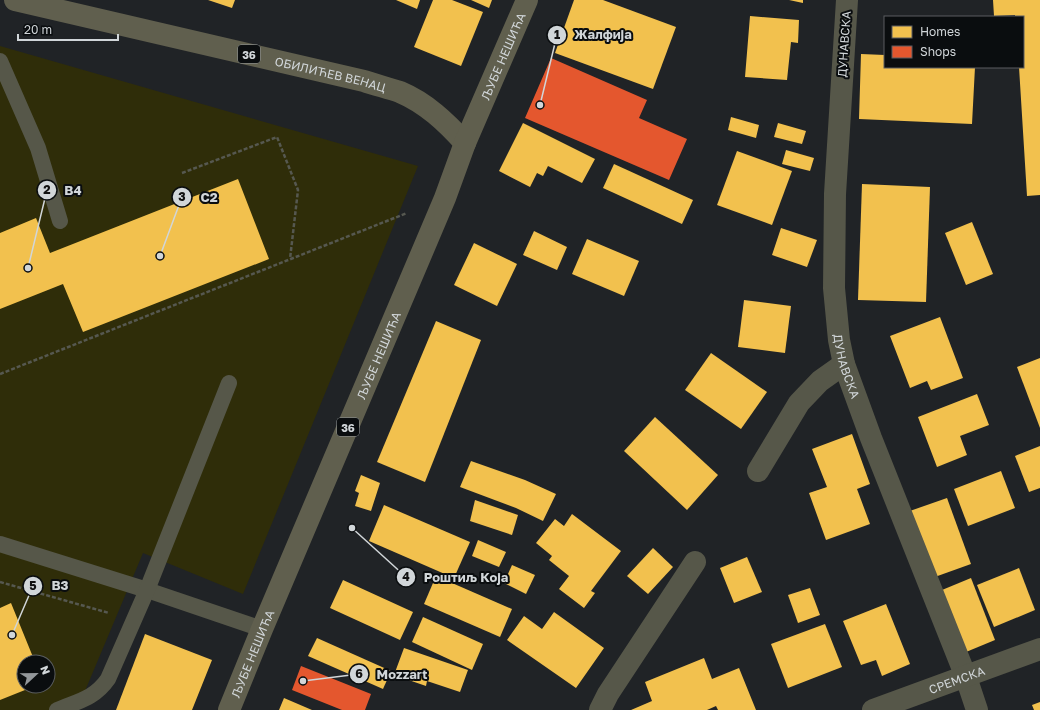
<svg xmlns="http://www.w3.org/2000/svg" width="1040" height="710" viewBox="0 0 1040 710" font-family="'Golos Text',sans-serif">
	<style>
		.green { fill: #2f2d09; fill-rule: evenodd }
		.homes { fill: #f2c14e }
		.shops { fill: #e4572e }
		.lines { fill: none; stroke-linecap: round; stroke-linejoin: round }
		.path { stroke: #565850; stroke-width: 2.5; stroke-dasharray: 4 2; stroke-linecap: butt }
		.lane { stroke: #565749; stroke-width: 16 }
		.street { stroke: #565749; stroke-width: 22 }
		.primary { stroke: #605f4e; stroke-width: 22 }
		.labels { text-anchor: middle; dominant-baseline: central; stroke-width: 4; stroke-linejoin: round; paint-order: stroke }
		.shield { fill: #0a0d0f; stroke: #959a9c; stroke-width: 1 }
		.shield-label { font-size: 11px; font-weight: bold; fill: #d1d6d9 }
		.street-label { font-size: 12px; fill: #d1d6d9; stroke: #0a0d0f }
		.leader { fill: none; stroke: #d1d6d9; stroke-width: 1.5 }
		.callout-dot { fill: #d1d6d9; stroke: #0a0d0f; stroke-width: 1.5 }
		.mark-label { font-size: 12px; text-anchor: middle; font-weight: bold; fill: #111 }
		.callout-label { font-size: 13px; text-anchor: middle; font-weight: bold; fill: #d1d6d9; stroke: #0a0d0f; stroke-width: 4; stroke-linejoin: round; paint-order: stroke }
	</style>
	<rect width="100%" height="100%" fill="#202326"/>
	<path class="green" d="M0,46L418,166L243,594L143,553L77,710H0ZM24,662H48V686H24Z"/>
	<g class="homes">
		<path d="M208,0H235L232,8Z"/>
		<path d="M396,0H420L417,9Z"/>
		<path d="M433,0H452L483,12L461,66L414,47Z"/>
		<path d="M471,0H492L489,8Z"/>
		<path d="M574,0H603L676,27L653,89L555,53Z"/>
		<path d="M789,0H803V3Z"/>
		<path d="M993,0H1040V195L1027,196L1019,67H1023V17H1015V15L994,16Z"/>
		<path d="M750,16L799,20L798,43L791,42L787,80L745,77Z"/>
		<path d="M861,54L885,55V67H975L972,124L859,119Z"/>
		<path d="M731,117L759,125L756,138L728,130Z"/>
		<path d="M523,123L595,159L582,183L548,166L543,176L537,173L530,187L499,171Z"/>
		<path d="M778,123L806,131L802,144L774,137Z"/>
		<path d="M786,150L814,158L810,171L782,164Z"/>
		<path d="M737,151L792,171L772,225L717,205Z"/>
		<path d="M614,164L693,200L682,224L603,188Z"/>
		<path d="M238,179L269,259L83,332L63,284L0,309V233L36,218L50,253Z"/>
		<path d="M862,184L930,187L926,302L858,300Z"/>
		<path d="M972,222L993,274L966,285L945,233Z"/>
		<path d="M781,228L817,240L807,267L772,255Z"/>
		<path d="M534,231L567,247L557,270L523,255Z"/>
		<path d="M587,239L639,261L624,296L572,274Z"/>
		<path d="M474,243L517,264L497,306L454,285Z"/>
		<path d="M744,300L791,306L785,353L738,347Z"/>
		<path d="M940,317L963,378L931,390L927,381L910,388L890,336Z"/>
		<path d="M436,321L481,340L425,482L377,462Z"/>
		<path d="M711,353L767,392L741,429L685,390Z"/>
		<path d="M1040,358V428L1017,367Z"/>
		<path d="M977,394L989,425L960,436L967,455L937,467L918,417Z"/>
		<path d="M655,417L718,475L687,510L624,451Z"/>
		<path d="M852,434L870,484L857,489L870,524L826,540L809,493L827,487L812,449Z"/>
		<path d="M1040,446V488L1029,492L1015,456Z"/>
		<path d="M471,461L525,480L556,494L543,521L516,508L460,487Z"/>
		<path d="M1001,471L1015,508L968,526L954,489Z"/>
		<path d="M361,475L380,483L371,511L355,506L359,493L355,491Z"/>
		<path d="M947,498L971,564L932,578L907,512Z"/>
		<path d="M475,500L518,515L512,535L470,521Z"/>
		<path d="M384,505L470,542L454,578L369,541Z"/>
		<path d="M572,514L621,551L591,591L595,593L584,608L559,589L569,576L549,560L552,556L536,543L555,519L564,526Z"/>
		<path d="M478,540L506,552L499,567L472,556Z"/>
		<path d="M653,548L673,567L648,594L627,576Z"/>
		<path d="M747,557L762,592L734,603L720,568Z"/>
		<path d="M512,565L535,575L526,594L504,583Z"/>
		<path d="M1019,568L1035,610L994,627L977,585Z"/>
		<path d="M436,576L512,609L500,637L424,604Z"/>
		<path d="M971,578L995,640L966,652L942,590Z"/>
		<path d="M343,580L413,612L400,640L330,608Z"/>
		<path d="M810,588L820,615L798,623L788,595Z"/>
		<path d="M11,603L35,662H24V686H35L0,700V608Z"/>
		<path d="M886,604L910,664L882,676L876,660L861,665L843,621Z"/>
		<path d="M554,612L604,648L576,688L507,640L524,616L542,629Z"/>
		<path d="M423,617L483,644L472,670L412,642Z"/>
		<path d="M825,624L842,667L788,688L771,644Z"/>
		<path d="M145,634L212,660L192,710H116Z"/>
		<path d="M317,638L391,671L383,689L308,656Z"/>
		<path d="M404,648L468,670L460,692L427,681L426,686L394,675Z"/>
		<path d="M704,658L712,679L739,668L756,710H718L716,706L707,710H631L652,701L645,682Z"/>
		<path d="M284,698L312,710H279Z"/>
		<path d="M1040,702V710H1034L1032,705Z"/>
	</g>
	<g class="shops">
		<path d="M551,58L647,100L639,118L687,139L669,180L525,118Z"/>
		<path d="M301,666L371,694L365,710H342L292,690Z"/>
	</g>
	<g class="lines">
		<g class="path">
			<path d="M182,173L277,137L298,190L290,259"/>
			<path d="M0,374L407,213"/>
			<path d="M0,582L109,613"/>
		</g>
		<g class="lane">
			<path d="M0,61L38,148L60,221"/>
			<path d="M0,544L147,590L262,629"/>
			<path d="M57,710C78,701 94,699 108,679L147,590L229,383"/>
		</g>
		<g class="street">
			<path id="s1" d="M847,0L835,194L834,288L839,340L844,364L871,438L966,677L977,710"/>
			<path d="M758,471L799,403L820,381L844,364"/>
			<path d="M600,710L608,694L695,562"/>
			<path id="s2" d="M873,710L1040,649"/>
		</g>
		<g class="primary">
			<path id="s3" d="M15,0L364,81C376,85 388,88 400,92C426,103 446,122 465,143"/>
			<path id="s4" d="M229,710L262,629L420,257L445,198L465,143L527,0"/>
		</g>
	</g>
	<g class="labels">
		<g class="shield">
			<rect x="238" y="45" width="22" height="18" rx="3"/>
			<rect x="337" y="418" width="22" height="18" rx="3"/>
		</g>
		<g class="shield-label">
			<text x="249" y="54">36</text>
			<text x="348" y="427">36</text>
		</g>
		<g class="street-label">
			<text transform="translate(844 44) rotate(-86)">ДУНАВСКА</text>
			<text stroke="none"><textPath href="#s4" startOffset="709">ЉУБЕ НЕШИЋА</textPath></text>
			<text stroke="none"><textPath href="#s3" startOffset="324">ОБИЛИЋЕВ ВЕНАЦ</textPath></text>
			<text stroke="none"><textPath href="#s4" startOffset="385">ЉУБЕ НЕШИЋА</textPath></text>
			<text stroke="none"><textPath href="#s1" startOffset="368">ДУНАВСКА</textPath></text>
			<text stroke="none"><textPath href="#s4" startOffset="61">ЉУБЕ НЕШИЋА</textPath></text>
			<text stroke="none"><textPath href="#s2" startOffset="89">СРЕМСКА</textPath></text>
		</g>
	</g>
	<path class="leader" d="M540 105L557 35M28 268L47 190M160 256L182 197M352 528L406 577M12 635L33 586M303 681L359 674"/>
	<g class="callout-dot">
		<circle cx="540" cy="105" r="4"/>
		<circle cx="28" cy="268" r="4"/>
		<circle cx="160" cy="256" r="4"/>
		<circle cx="352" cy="528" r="4"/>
		<circle cx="12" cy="635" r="4"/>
		<circle cx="303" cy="681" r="4"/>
		<circle cx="557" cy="35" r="10"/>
		<circle cx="47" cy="190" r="10"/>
		<circle cx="182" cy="197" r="10"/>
		<circle cx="406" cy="577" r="10"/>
		<circle cx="33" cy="586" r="10"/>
		<circle cx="359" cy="674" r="10"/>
	</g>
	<g class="mark-label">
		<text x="557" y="39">1</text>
		<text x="47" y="194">2</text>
		<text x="182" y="201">3</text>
		<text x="406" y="581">4</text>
		<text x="33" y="590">5</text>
		<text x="359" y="678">6</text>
	</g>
	<g class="callout-label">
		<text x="603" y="39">Жалфија</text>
		<text x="73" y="195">B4</text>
		<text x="209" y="202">C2</text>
		<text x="466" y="582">Роштиљ Која</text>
		<text x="60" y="590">B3</text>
		<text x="402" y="679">Mozzart</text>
	</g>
	<rect x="884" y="16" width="140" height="52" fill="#0a0d0f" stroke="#5a5d60"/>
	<rect x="892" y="26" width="20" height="12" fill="#f2c14e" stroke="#5a5d60"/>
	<text x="920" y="36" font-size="12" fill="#d1d6d9">Homes</text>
	<rect x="892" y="46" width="20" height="12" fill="#e4572e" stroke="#5a5d60"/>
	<text x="920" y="56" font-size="12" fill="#d1d6d9">Shops</text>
	<g transform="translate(36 674) rotate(68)"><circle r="19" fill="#0a0d0f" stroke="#5a5d60"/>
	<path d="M0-3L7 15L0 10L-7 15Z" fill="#93979a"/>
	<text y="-6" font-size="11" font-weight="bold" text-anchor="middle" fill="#d1d6d9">N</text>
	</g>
	<path d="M18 34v6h100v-6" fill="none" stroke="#d1d6d9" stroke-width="2"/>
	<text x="24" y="34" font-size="12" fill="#d1d6d9" stroke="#0a0d0f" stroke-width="3" paint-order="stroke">20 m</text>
</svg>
